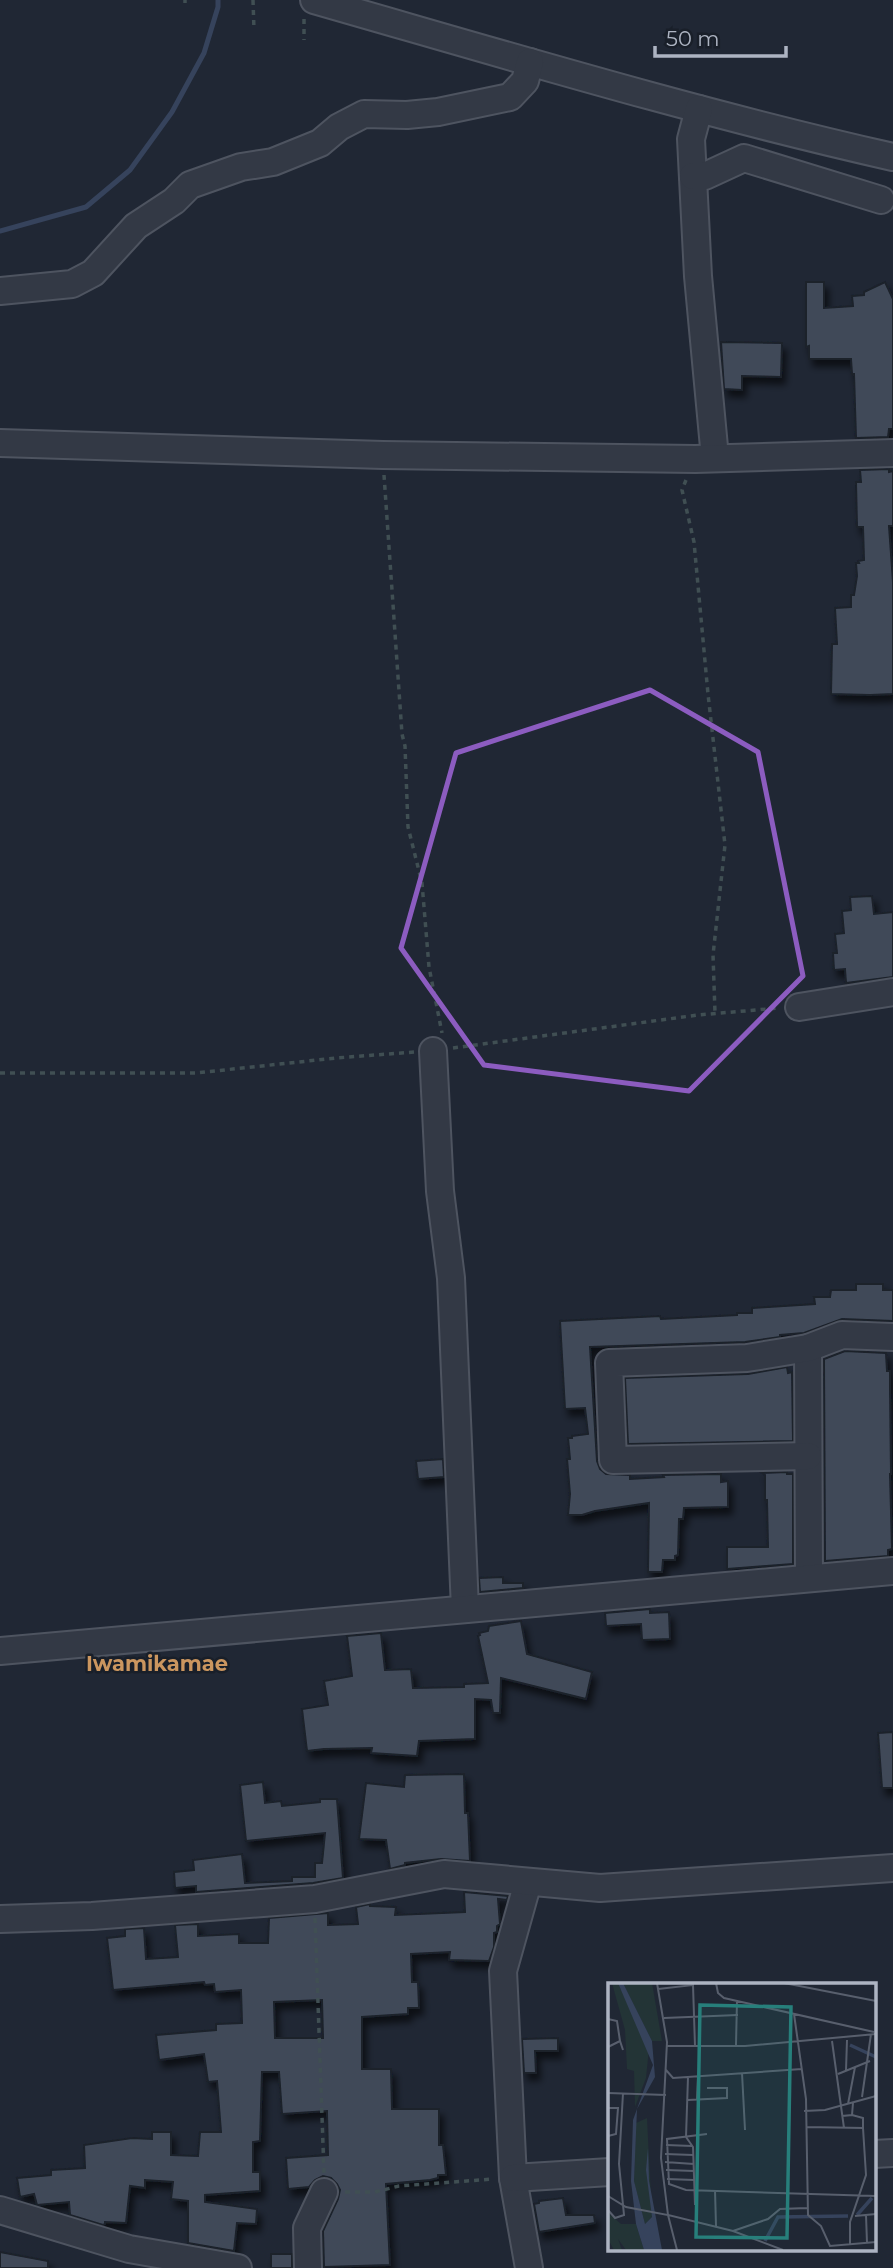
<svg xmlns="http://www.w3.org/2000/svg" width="893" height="2268" viewBox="0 0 893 2268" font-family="Montserrat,sans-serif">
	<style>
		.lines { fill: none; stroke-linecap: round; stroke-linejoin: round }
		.stream { stroke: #36435c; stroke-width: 5 }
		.building { fill: #414a59; stroke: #1b212b; stroke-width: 2; fill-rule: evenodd; filter: url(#shadow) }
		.minor-casing { stroke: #4e5460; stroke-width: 30 }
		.path { stroke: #404f53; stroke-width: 3.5; stroke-dasharray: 5 5; stroke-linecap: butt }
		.minor { stroke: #333945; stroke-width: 26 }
		.marked { fill: none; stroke: #8c5cc0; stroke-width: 5; stroke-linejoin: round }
		.labels { text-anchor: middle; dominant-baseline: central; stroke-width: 5; stroke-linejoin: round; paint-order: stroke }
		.quarter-label { font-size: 21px; font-weight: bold; fill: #cb965f; stroke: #191f29 }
		.inset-river { fill: none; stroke: #36435c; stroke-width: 3.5 }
		.inset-road { fill: none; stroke: #585f6d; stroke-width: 2 }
		.view { fill: #277f7b; fill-opacity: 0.15; stroke: #277f7b; stroke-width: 3.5 }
		.inset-edge { fill: none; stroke: #adb4c2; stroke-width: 3.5 }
	</style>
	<defs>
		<filter id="shadow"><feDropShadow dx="4" dy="7" stdDeviation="3.5" flood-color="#0009"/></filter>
	</defs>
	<rect width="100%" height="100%" fill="#202734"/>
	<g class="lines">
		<path class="stream" d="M0,231L86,207L130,170L172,112L204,53L218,7V0"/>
	</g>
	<g class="building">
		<path d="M806,282H824V308L853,306L852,296L864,295V292L885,282L893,299V429H889L888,437L856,438L854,374H852L851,359H809V346L806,347Z"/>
		<path d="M721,342L782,343L781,377L742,376V390L724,389Z"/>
		<path d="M889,469V472L893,471V526H889L893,582V694L870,695L831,694L832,644H837L835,608L851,607V595H854L857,576L856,563H859L858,561L864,560L863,527H857L856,482H861L860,470Z"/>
		<path d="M872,896L874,914L893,912V977L846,983L845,969L834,970L833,953H837L835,934L844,933L842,911L851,910L850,897Z"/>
		<path d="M856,1284H883V1290H893V1321L842,1319L804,1333L780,1335V1337L745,1342L590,1347L597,1461L600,1469L606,1474L630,1475V1479L664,1477L663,1475L721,1474V1482L728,1481V1507L684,1508L683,1519H679L678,1555L675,1556V1560H663L662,1572H648L649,1503L595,1511L582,1515H568L570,1494L567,1459H570L568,1438H572V1436L588,1434L585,1408L565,1409L560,1321L660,1316L661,1319L737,1315V1313H752V1308L815,1304L814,1297H830L831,1290H856Z"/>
		<path d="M845,1351L886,1353L887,1371H890V1386L891,1474H890L892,1549L888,1550V1556L825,1561L824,1359Z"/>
		<path d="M787,1367L788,1373L792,1372L793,1441L628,1444L625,1378L748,1374Z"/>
		<path d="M443,1459L444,1477L418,1479L416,1461Z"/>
		<path d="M787,1472V1474H793V1564L727,1569V1547H768L767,1500H765V1475L762,1473Z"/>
		<path d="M503,1577V1583H523V1588L480,1592L479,1578Z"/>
		<path d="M650,1609V1613L669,1612L670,1639L642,1640L641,1624L606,1626L605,1613Z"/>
		<path d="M521,1621L527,1654L592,1672L586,1699L501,1678L500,1713H493L491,1700L475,1699V1739L419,1741L417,1756L371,1753L372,1748L324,1749L307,1751L302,1709L328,1705L324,1681L352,1676L347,1636L381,1633L385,1670L411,1669L413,1688L464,1687V1684L488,1683L478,1636L480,1635L479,1633L488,1631L489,1626Z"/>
		<path d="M893,1732V1788H882L878,1733Z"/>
		<path d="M464,1774L465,1813H468L470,1861L441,1859L405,1863V1865L390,1869L386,1840L359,1839L366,1783L404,1787L405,1775Z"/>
		<path d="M263,1782L265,1803L281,1801L282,1806L320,1802V1799H337L343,1878L313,1883L196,1892V1886L175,1888L174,1872L194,1870L193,1860L242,1854L245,1883L292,1881V1877H315V1863H322L325,1833L246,1841L240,1785Z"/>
		<path d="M464,1892L508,1896L507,1900L498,1899L500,1924L497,1926V1932L494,1933V1947L489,1961L449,1960L450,1952L411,1954L412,1982H418L419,2008H408V2014L362,2017V2069H391L392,2109H439V2145H443L446,2175H438V2178L430,2180L386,2184L390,2265L324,2267L323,2231L338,2199L340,2190L337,2184L331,2178L323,2176L315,2180L309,2187L288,2189L286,2158L328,2155L327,2113V2111L282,2114L279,2072H262L260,2141L253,2142V2172H260V2191L205,2195V2202L257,2209L256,2224L237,2223L234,2251L188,2243V2201L171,2199L173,2182L145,2180V2188L130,2186L126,2223L105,2222V2224L103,2225L70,2215L69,2202L37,2205L34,2194L20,2197L17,2178L51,2175V2170L85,2168L84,2145L132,2138L152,2139V2132H171V2155L198,2156L200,2132H221L217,2081L208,2082L204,2054L159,2060L156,2035L216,2030V2024L242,2023L241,1990L215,1992L214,1984L205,1985L204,1982L113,1990L107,1938L125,1936V1929L144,1928L146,1959L178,1957L175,1925L198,1924V1936L239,1934V1943H268L269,1918L328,1913V1925L358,1924L356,1907L370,1904V1906L396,1907L395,1915L465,1912ZM322,2000L323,2038H275L274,2002Z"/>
		<path d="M558,2038V2051H535L536,2073H524L522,2039Z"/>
		<path d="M563,2198L566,2215H594L595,2223L539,2232L534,2204L539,2203V2201Z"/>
		<path d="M0,2252L48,2261V2268H0Z"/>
		<rect x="271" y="2254" width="21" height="14"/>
	</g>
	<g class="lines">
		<defs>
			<g id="minor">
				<path d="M314,0C506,55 698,113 893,157"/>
				<path d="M699,109L691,139L698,276L715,458"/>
				<path d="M693,176H705L744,158L881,200"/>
				<path d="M0,291L72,284L93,273L136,226L174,201L190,185L241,167L273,162L320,143L339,127L364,114L407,115L438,112L510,97L525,81L530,62"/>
				<path d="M0,443L383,455L695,459L893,453"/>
				<path d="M799,1007L893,992"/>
				<path d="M433,1051L440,1191L451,1278L465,1609"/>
				<path d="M808,1348L809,1577"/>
				<path d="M808,1456L613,1460L609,1363L747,1358L808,1348L842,1335L893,1337"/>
				<path d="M0,1651L893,1571"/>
				<path d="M528,1882L503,1971L513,2178L529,2268"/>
				<path d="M0,1919L92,1916L315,1899L444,1874L600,1888L893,1868"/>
				<path d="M874,2154L893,2153"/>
				<path d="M513,2178L610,2172"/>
				<path d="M0,2210L129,2249L238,2268"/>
				<path d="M308,2268L307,2228L324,2192"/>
			</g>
		</defs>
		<use href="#minor" class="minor-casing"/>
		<g class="path">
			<path d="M253,0L254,30"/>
			<path d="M185,3V0"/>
			<path d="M304,19V40"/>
			<path d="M384,475L402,734L405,746L408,827L422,883L429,967L442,1033"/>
			<path d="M686,480L682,490L694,542L708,694L725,845L713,955L715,1013"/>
			<path d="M453,1048L698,1015L779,1008"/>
			<path d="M0,1073H196L336,1058L414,1052"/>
			<path d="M315,1918L324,2173"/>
			<path d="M345,2192H375L399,2186L494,2179"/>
		</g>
		<use href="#minor" class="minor"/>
	</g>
	<path class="marked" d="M650,690L758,752L803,976L689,1091L484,1065L401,948L456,753Z"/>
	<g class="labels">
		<g class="quarter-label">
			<text x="157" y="1663">Iwamikamae</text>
		</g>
	</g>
	<g transform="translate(608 1983)">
		<rect width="268" height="268" fill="#202734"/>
		<path d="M4,0H10L41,66L38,95L27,124L26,88L19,86L17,47ZM15,0H44L54,58H44ZM39,135L44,234L37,241L26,199L28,140ZM0,230L13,241H28L36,267H18L10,256L14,267H6L0,256Z" fill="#233436"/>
		<path d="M10,0H15L44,58L47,94L29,126L26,198L37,241L44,234L38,187L40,165L41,198L54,267H36L28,241L23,198L25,137L45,82Z" fill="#36435c"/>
		<path class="inset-river" d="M242,62L268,74M249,232L264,215M157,258L170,234L240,233"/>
		<path class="inset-road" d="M49,0L59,59L53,175L60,232L125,248L175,267M108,0L110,10L116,15L266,49M176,0L268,18M50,6L85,2L87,63M186,31L198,116L200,232L213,243L222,263L268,259M56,35L130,32M0,36L9,38L12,58M224,58L236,145M128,62L129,17M59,63H137L268,51M0,64L12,58L15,67M58,87L65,95L194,86M238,87L239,57M134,90L137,147M230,91L262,78M80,94L78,154L85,164L87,222M0,110L58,112M254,114L263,51M80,117L119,115V105H99M89,117L90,93M240,121L247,84M0,125H10L8,151L0,153M196,128L217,127L268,113M244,132L255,135V145M234,133L244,132L245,120M198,144L255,145L258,192L242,239V261M99,151L59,156L61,201L78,207L268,213M58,162L84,163M57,171L85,172M57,179L86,181M58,187L86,188M59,196L86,197M107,207L108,243M0,213L18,224L60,232L69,267M0,227L7,235L16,232L11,181L15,110M258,232L259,260M247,233L268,231M125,248L160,236L172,226L199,225"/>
		<path class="view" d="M92,22L183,24L179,255L88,254Z"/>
		<rect width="268" height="268" class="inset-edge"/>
	</g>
	<path d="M655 46v10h131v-10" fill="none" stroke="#adb4c2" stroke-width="3.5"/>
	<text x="666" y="46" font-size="21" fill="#adb4c2" stroke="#191f29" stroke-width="5" paint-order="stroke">50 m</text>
</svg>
